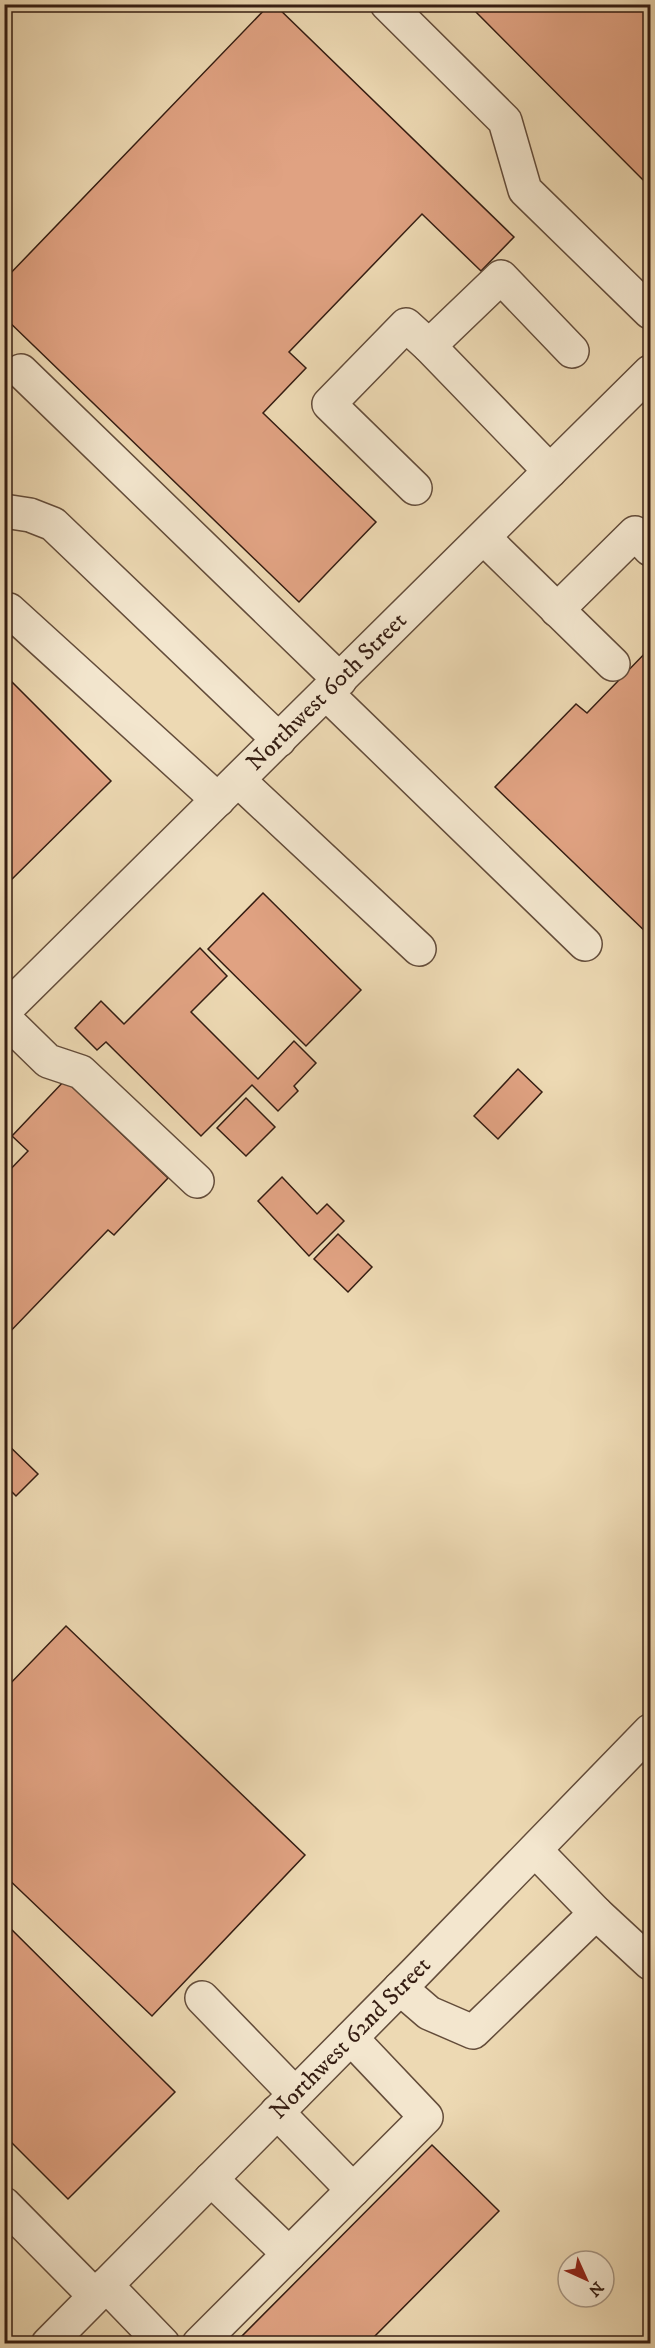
<svg xmlns="http://www.w3.org/2000/svg" width="655" height="2348" viewBox="0 0 655 2348" font-family="'IM FELL DW Pica',serif">
	<style>
		.building { fill: #e0a282; stroke: #351d12; stroke-width: 1.5 }
		.lines { fill: none; stroke-linecap: round; stroke-linejoin: round }
		.minor-casing { stroke: #634c3a; stroke-width: 36 }
		.minor { stroke: #f3e6ce; stroke-width: 33 }
		.labels { text-anchor: middle; dominant-baseline: central; stroke-width: 4.5; stroke-linejoin: round; paint-order: stroke }
		.street-label { font-size: 24px; fill: #351d12; stroke: #f3e6ce }
	</style>
	<rect width="100%" height="100%" fill="#edd9b3"/>
	<filter id="stains"><feTurbulence type="fractalNoise" baseFrequency=".00333" numOctaves="4"/><feColorMatrix values="0 0 0 0 .2 0 0 0 0 .09 0 0 0 0 .02 0 0 0 .5 -.17"/></filter>
	<radialGradient id="worn" r=".72"><stop offset=".6" stop-color="#630" stop-opacity="0"/><stop offset="1" stop-color="#630" stop-opacity=".3"/></radialGradient>
	<g class="building">
		<path d="M270,4H274L514,237L481,271L422,214L289,352L306,368L263,413L376,522L299,602L4,317V280Z"/>
		<path d="M468,4H650V187Z"/>
		<path d="M650,648V936L495,787L576,704L587,713Z"/>
		<path d="M4,674L111,781L4,887Z"/>
		<path d="M263,893L361,990L306,1046L208,949Z"/>
		<path d="M200,948L227,976L191,1012L258,1079L294,1041L316,1063L294,1086L298,1091L278,1111L252,1085L201,1136L106,1042L97,1050L75,1028L101,1001L124,1024Z"/>
		<path d="M518,1069L542,1092L498,1139L474,1116Z"/>
		<path d="M65,1080L168,1178L114,1235L108,1230L4,1338V1176L28,1151L12,1136Z"/>
		<path d="M246,1098L275,1127L246,1156L217,1128Z"/>
		<path d="M282,1177L317,1214L327,1204L344,1221L309,1256L258,1201Z"/>
		<path d="M338,1234L372,1267L348,1292L314,1259Z"/>
		<path d="M4,1441L38,1474L16,1496L4,1484Z"/>
		<path d="M66,1626L305,1855L152,2016L4,1875V1690Z"/>
		<path d="M4,1922L175,2092L68,2199L4,2135Z"/>
		<path d="M432,2145L499,2211L367,2344H234Z"/>
	</g>
	<g class="lines">
		<defs>
			<g id="minor">
				<path d="M387,4L505,121L525,190L650,312"/>
				<path d="M21,371L340,680"/>
				<path d="M550,471L429,346L501,277L572,351"/>
				<path d="M415,488L329,404L406,325L429,346"/>
				<path d="M4,511L30,515L53,524L279,740"/>
				<path d="M484,538L613,664"/>
				<path d="M9,610L218,800"/>
				<path d="M557,610L635,533L650,549"/>
				<path d="M326,693L585,944"/>
				<path d="M238,780L419,949"/>
				<path id="s1" d="M4,1011L650,372"/>
				<path d="M4,1018L48,1061L81,1072L197,1181"/>
				<path d="M596,1913L650,1963"/>
				<path d="M400,1988L429,2013L473,2032L596,1913L535,1850"/>
				<path d="M202,1998L295,2094"/>
				<path d="M277,2112L353,2190"/>
				<path d="M211,2179L289,2254"/>
				<path d="M4,2204L95,2296"/>
				<path d="M106,2285L163,2344"/>
				<path id="s2" d="M48,2344L416,1972L650,1731"/>
				<path d="M199,2344L426,2117L351,2038"/>
			</g>
		</defs>
		<use href="#minor" class="minor-casing"/>
		<use href="#minor" class="minor"/>
	</g>
	<g class="labels">
		<g class="street-label">
			<text stroke="none"><textPath href="#s1" startOffset="454">Northwest 60th Street</textPath></text>
			<text stroke="none"><textPath href="#s2" startOffset="430">Northwest 62nd Street</textPath></text>
		</g>
	</g>
	<rect width="655" height="2348" fill="none" stroke="#edd9b3" stroke-width="24"/>
	<rect x="6" y="6" width="643" height="2336" fill="none" stroke="#351d12" stroke-width="3"/>
	<rect x="12" y="12" width="631" height="2324" fill="none" stroke="#351d12" stroke-width="1.5"/>
	<g transform="translate(586 2279) rotate(135)"><circle r="28" fill="#f3e6ce" stroke="#a79683" stroke-width="1.5"/>
	<path d="M0-4.5L10 22L0 15L-10 22Z" fill="#8f2418"/>
	<text y="-9" font-size="16" font-weight="bold" text-anchor="middle" fill="#351d12">N</text>
	</g>
	<rect width="100%" height="100%" filter="url(#stains)"/>
	<rect width="100%" height="100%" fill="url(#worn)"/>
</svg>
